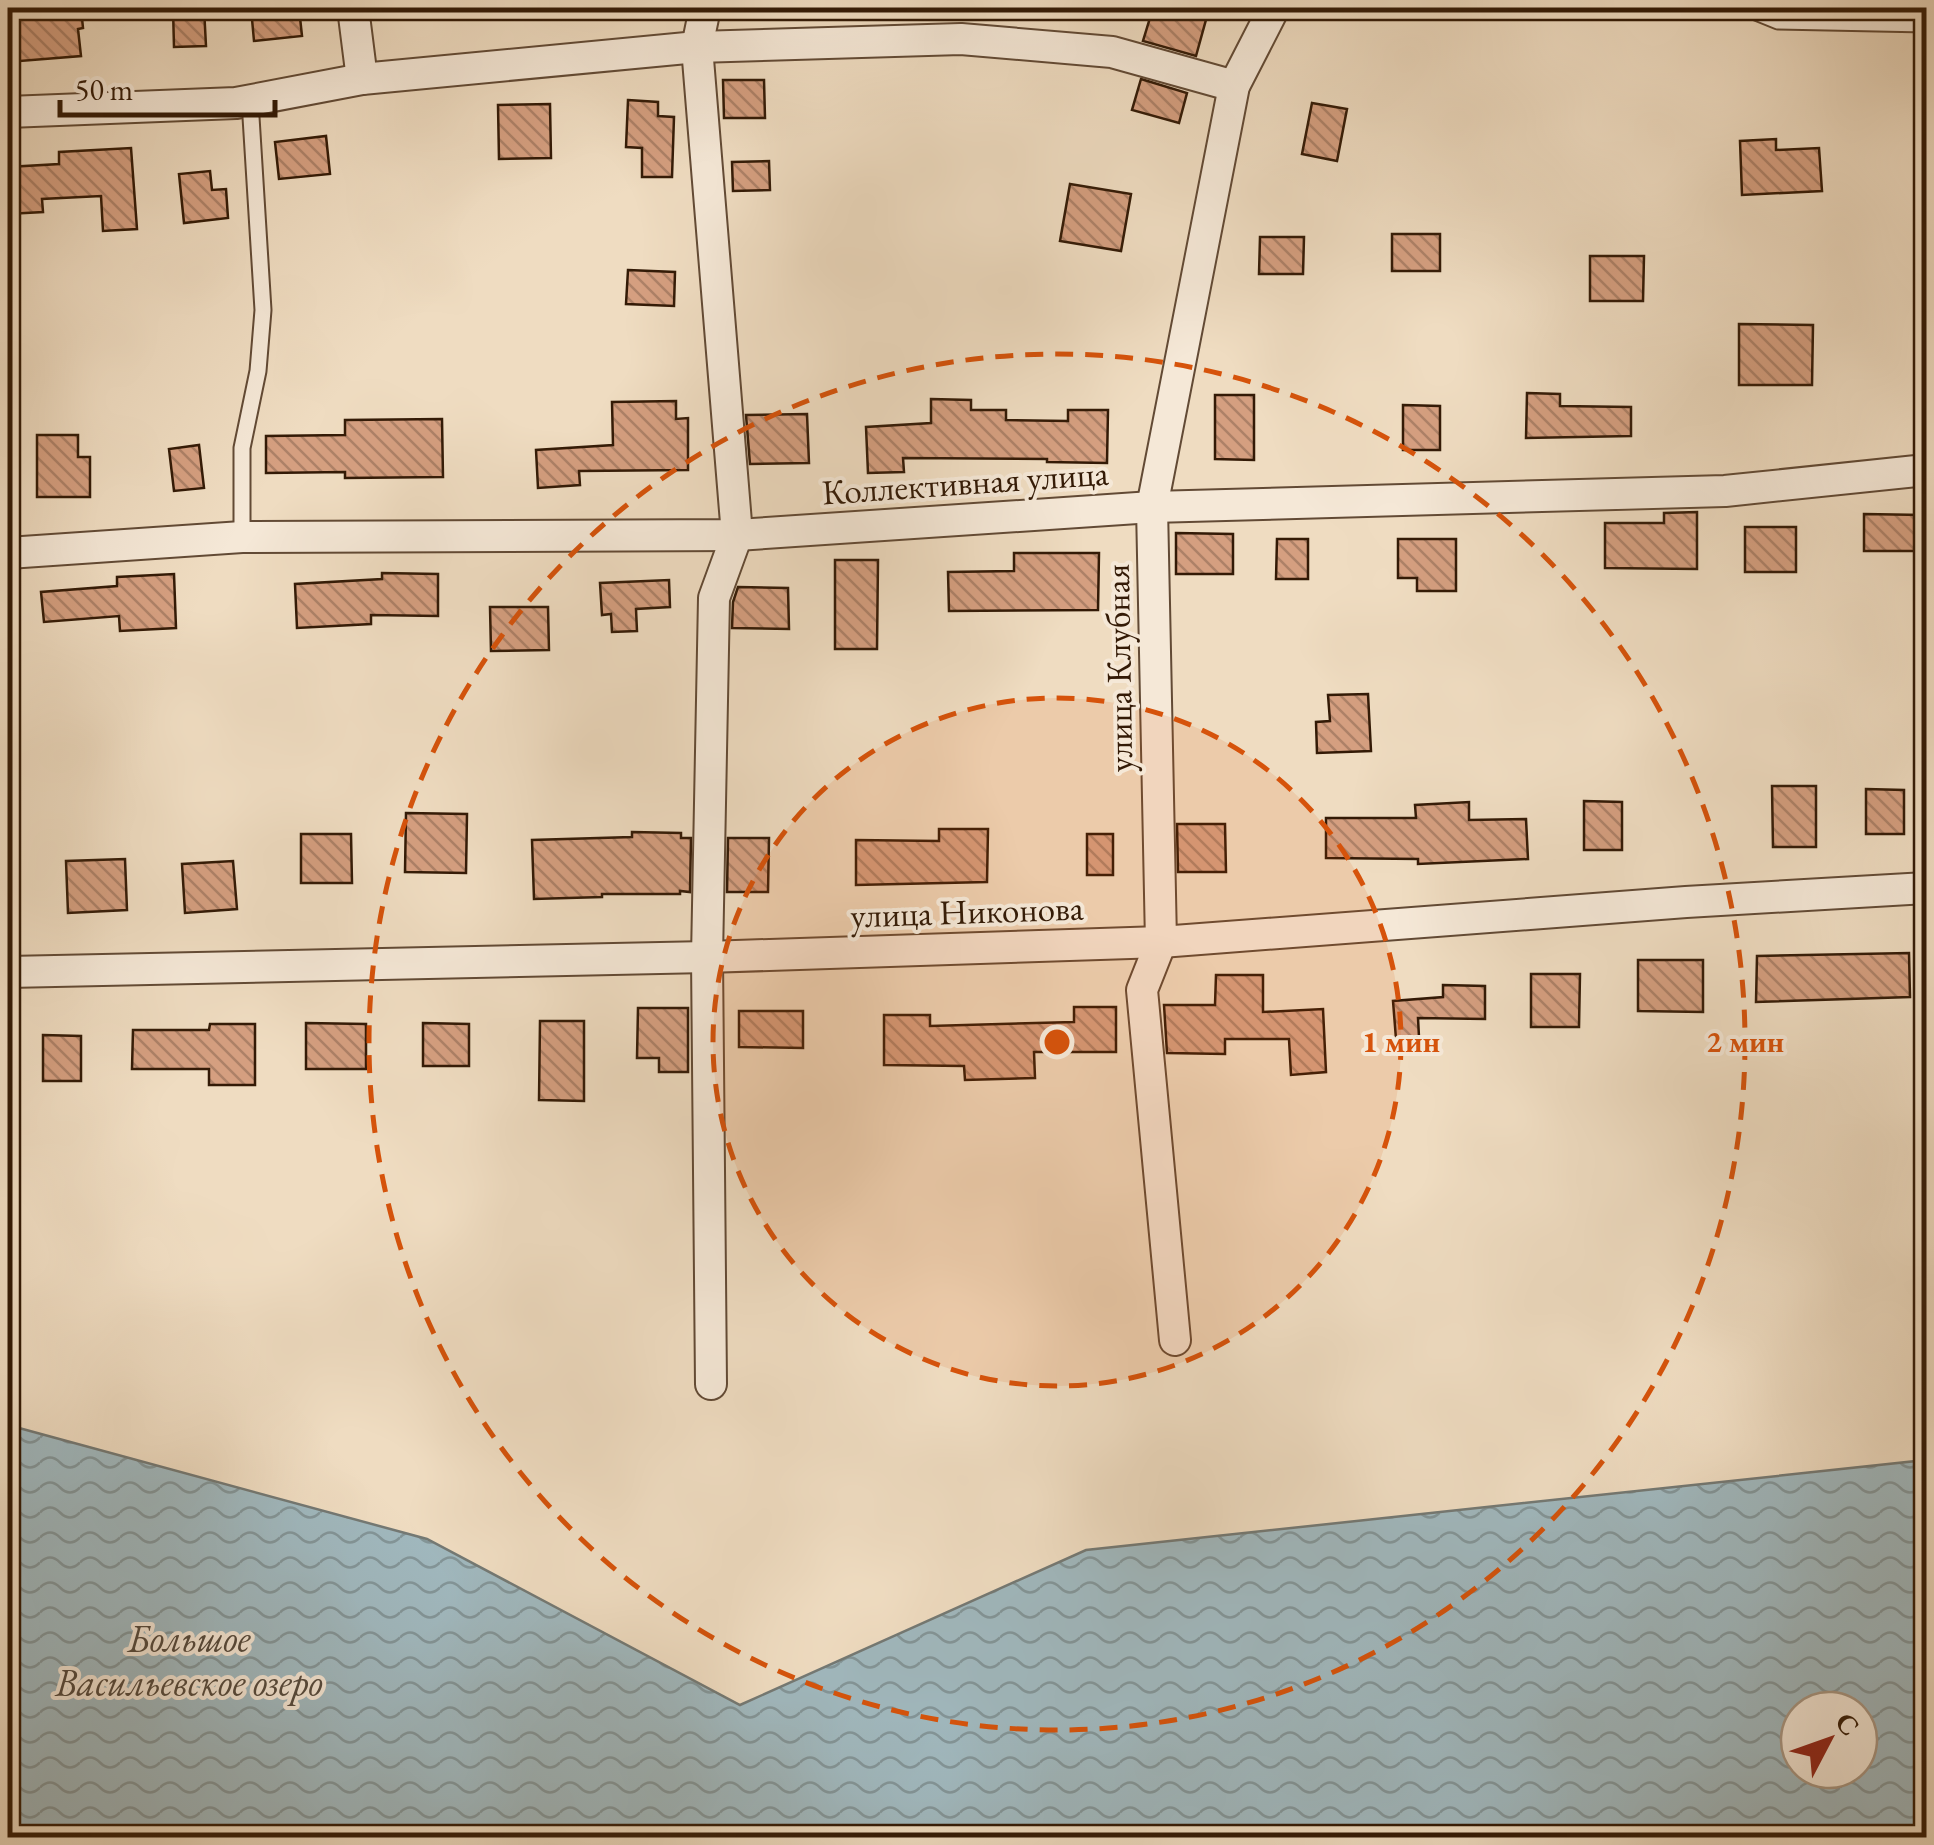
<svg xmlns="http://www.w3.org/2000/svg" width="1934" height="1845" viewBox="0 0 1934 1845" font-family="'EB Garamond',serif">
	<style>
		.water { fill: url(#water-waves); stroke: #747974; stroke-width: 2.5; fill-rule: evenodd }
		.building { fill: url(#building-back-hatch); stroke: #331a06; stroke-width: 2.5 }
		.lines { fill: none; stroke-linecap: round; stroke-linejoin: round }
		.service-casing { stroke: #624a35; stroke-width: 19 }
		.minor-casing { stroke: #624a35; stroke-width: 34 }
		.service { stroke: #f5e8d7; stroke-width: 15 }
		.minor { stroke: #f5e8d7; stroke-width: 30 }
		.ring { fill: none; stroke: #d6530b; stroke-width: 5; stroke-dasharray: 18 12 }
		.labels { text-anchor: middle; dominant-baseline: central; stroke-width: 8; stroke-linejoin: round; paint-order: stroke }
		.street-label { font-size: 35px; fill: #331a06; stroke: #f5e8d7 }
		.water-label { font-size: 38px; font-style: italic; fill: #54493d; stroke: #f5e8d7 }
		.centre { fill: #d6530b; stroke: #f5e8d7; stroke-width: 5 }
		.ring-label { font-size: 30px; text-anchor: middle; font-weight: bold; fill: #d6530b; stroke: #f5e8d7; stroke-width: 8; stroke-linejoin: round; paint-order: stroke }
	</style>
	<defs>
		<pattern id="water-waves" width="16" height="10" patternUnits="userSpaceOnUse" patternTransform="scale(2.5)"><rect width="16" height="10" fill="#a0b8be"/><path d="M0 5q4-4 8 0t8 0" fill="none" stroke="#839598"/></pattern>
		<pattern id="building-back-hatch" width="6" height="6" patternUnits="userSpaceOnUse" patternTransform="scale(2.5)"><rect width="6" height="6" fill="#d59f80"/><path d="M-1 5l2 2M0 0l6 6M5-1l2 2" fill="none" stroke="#ad8167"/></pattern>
	</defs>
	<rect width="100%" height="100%" fill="#efdcc1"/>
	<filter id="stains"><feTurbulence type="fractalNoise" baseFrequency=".002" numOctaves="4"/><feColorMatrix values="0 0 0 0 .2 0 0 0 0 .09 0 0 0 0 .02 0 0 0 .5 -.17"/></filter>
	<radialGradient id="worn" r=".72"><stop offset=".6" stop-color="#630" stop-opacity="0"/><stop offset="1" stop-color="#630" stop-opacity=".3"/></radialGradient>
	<path class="water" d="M8,1425L427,1539L740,1705L1086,1550L1926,1460V1837H8ZM1799,1710H1859V1770H1799Z"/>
	<g class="building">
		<path d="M81,8L83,28L78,29L81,56L8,62V17L33,14V10Z"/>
		<path d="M204,8L206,46L174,47L173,9Z"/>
		<path d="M251,8H299L302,36L254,41Z"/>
		<path d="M1153,8H1178L1207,16L1196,56L1143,41Z"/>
		<path d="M1141,79L1187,93L1179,123L1132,110Z"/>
		<path d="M723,80H764L765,118H724Z"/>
		<path d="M628,100L658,102V116L674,117L672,177H642V148L626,147Z"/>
		<path d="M1312,103L1347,109L1337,161L1302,154Z"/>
		<path d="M550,104L551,158L499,159L498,105Z"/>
		<path d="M326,136L330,174L279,179L275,142Z"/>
		<path d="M1776,139V150L1819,148L1822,191L1742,195L1740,141Z"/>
		<path d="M131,148L137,229L103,231L101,196L42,199L43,212L8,214V167L59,164V152Z"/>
		<path d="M769,161L770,190L733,191L732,162Z"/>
		<path d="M210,171L212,190L226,189L228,218L184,223L179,174Z"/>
		<path d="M1070,184L1131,194L1121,251L1060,241Z"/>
		<rect x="1392" y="234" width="48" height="37"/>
		<path d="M1260,237H1304L1303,274H1259Z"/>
		<path d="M1590,256H1644L1643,301H1590Z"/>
		<path d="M628,270L675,272L674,306L626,304Z"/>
		<path d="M1739,324L1813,325L1812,385H1739Z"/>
		<path d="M1527,393L1560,394V406L1631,407V436L1526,438Z"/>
		<path d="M1215,395H1254V460L1215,459Z"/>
		<path d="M931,399L971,400V410H1006V420L1068,421V410H1108L1107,463L1047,462V459L903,458L904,472L868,473L866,427L931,423Z"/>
		<path d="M676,401V419L688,418V470L579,471L580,485L538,488L536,450L613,445L612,402Z"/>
		<path d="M1403,405L1440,406V450H1403Z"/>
		<path d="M807,414L809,463L750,464L746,415Z"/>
		<path d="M442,419L443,477L345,478V472L266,473V436L345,435V420Z"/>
		<path d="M37,435H78V457H90V497H37Z"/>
		<path d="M199,445L204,488L174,491L169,449Z"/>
		<path d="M1697,512V569L1605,568V523H1664V513Z"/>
		<path d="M1864,514L1923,515V551H1864Z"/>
		<rect x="1745" y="527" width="51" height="45"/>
		<path d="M1176,533L1233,534V574H1176Z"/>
		<path d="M1277,539H1308V579H1276Z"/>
		<path d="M1398,539H1456V591H1417V578H1398Z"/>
		<path d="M1014,553H1099L1098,610L949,611L948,572L1014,571Z"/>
		<path d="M835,560H878L877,649H835Z"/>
		<path d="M382,573L438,574V616L371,615V624L297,628L295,584L382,579Z"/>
		<path d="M174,574L176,628L120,631L119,616L44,622L41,592L117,586V577Z"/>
		<path d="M669,580L670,607L636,609L637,631L612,632L611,614L602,615L600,583Z"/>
		<path d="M738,587L788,588L789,629L732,628L733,602Z"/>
		<path d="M490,607H548L549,650L491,651Z"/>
		<path d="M1368,694L1371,751L1317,753L1316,722L1330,721L1328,695Z"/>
		<path d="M1772,786H1816V847H1773Z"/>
		<path d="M1866,789L1904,790V834H1866Z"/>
		<path d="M1584,801L1622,802V850H1584Z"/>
		<path d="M1469,802V820L1526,819L1528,859L1418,864V859L1326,858V818H1416L1415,805Z"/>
		<path d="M406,813L467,814L466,873L405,872Z"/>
		<path d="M1177,824H1225L1226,872H1178Z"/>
		<path d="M939,829H988L987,882L856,885V840L939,841Z"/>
		<path d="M632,832L681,833V838H691L690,892L680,891V894H602V897L534,899L532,840L632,837Z"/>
		<path d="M301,834H351L352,883H301Z"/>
		<rect x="1087" y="834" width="26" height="41"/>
		<path d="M728,838H769L768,892H727Z"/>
		<path d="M125,859L127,910L68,913L66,861Z"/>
		<path d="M233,861L237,909L185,913L182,864Z"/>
		<path d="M1909,953L1910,997L1756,1002L1757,956Z"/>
		<path d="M1638,960H1703V1012L1638,1011Z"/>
		<path d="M1531,974H1580L1579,1027H1531Z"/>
		<path d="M1216,975H1263V1012L1323,1009L1326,1072L1291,1075L1289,1039H1225V1054L1167,1053L1164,1005H1215Z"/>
		<path d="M1443,985L1485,986V1019L1418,1018L1419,1037L1396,1039L1393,1001L1443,997Z"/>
		<path d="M1074,1007H1116V1052H1034L1035,1078L965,1080L964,1066L884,1065V1015H930V1026L1074,1022Z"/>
		<path d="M638,1008H688V1072H659V1058H637Z"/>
		<path d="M739,1011H803V1048L739,1047Z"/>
		<path d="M540,1021H584V1101L539,1100Z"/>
		<path d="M306,1023L366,1024V1069H306Z"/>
		<path d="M423,1023L469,1024V1066H423Z"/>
		<path d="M210,1024H255V1085H209V1069H132L133,1030H209Z"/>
		<path d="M43,1035L81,1036V1081H43Z"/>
	</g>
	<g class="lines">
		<defs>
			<g id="service">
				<path d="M1746,8L1778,21L1926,24"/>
				<path d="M242,537V448L258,371L263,310L250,101"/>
			</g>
			<g id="minor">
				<path d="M353,8L362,79"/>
				<path d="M705,8L697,47L737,535L714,598L707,957L711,1384"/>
				<path d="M8,112L236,103L362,79L697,47L961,39L1112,52L1234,86"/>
				<path d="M8,553L242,537L737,535L1152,507L1725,491L1926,470"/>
				<path d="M8,972L707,957L1161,942L1686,902L1926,888"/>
				<path d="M1175,1340L1142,990L1161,942L1152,507L1234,86L1274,8"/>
			</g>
		</defs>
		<use href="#service" class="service-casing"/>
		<use href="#minor" class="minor-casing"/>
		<use href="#service" class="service"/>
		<use href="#minor" class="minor"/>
	</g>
	<circle cx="1057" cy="1042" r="344" fill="#d6530b" fill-opacity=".12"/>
	<g class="ring">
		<circle cx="1057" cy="1042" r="344"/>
		<circle cx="1057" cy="1042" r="688"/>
	</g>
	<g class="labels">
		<g class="street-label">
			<text transform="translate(965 482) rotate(-4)">Коллективная улица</text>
			<text transform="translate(1118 668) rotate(-91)">улица Клубная</text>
			<text transform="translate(967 911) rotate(-2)">улица Никонова</text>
		</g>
		<g class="water-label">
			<text x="189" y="1637">Большое<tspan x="189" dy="44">Васильевское озеро</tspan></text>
		</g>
	</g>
	<circle cx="1057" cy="1042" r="15" class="centre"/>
	<g class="ring-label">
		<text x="1401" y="1052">1 мин</text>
		<text x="1745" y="1052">2 мин</text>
	</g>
	<rect width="1934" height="1845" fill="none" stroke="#efdcc1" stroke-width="40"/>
	<rect x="10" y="10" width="1914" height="1825" fill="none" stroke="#331a06" stroke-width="5"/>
	<rect x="20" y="20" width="1894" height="1805" fill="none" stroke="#331a06" stroke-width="2.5"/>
	<g transform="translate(1829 1740) rotate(49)"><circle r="48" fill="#f5e8d7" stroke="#a79683" stroke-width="2.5"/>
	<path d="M0-8L18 38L0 25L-18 38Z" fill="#8f2418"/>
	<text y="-15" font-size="28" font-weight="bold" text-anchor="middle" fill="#331a06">С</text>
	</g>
	<path d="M60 100v15h215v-15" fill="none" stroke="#331a06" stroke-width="5"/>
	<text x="75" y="100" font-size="30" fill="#331a06" stroke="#f5e8d7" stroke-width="8" paint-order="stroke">50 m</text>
	<rect width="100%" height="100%" filter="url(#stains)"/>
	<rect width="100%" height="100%" fill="url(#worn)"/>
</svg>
